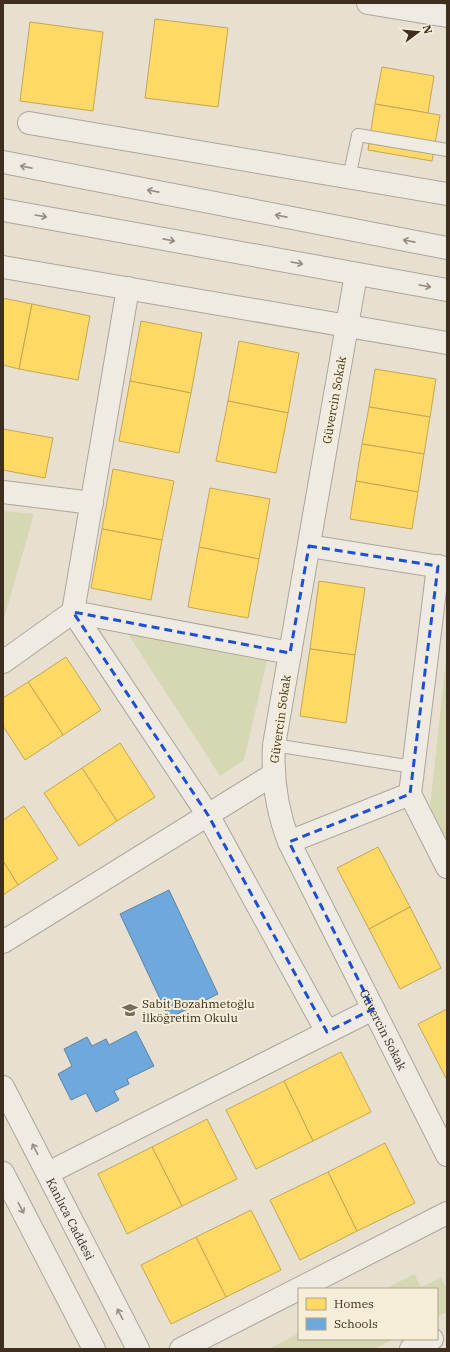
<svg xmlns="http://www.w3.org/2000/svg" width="450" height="1352" viewBox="0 0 450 1352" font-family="'IBM Plex Serif',serif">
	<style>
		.green { fill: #d6d7b3 }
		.homes { fill: #ffd966; stroke: #c5a651 }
		.schools { fill: #6fa8dc; stroke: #6083a4 }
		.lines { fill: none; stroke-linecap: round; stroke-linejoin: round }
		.service-casing { stroke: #ada599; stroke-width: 14 }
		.minor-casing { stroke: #ada599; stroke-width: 24 }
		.tertiary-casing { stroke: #ada599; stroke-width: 24 }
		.service { stroke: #efebe3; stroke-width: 12 }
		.minor { stroke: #efebe3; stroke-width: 22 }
		.tertiary { stroke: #efebe3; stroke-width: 22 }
		.oneway { stroke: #968c82 }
		.marked { fill: none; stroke: #1d4ed8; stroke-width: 3; stroke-dasharray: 8 5; stroke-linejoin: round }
		.labels { text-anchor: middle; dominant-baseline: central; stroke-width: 4; stroke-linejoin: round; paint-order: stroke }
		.street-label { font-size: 12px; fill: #3d2e20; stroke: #f7eed8 }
		.poi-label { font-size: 12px; fill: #3d2e20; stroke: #f7eed8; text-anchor: start }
	</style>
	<rect width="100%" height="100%" fill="#e7e0d1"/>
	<g class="green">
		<path d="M3,511L34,514L3,622Z"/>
		<path d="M128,634L267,661L244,760L220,776Z"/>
		<path d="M447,650V841L430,807Z"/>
		<path d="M414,1274L421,1287L441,1278L447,1289V1312L437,1317V1289H385Z"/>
		<path d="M299,1333V1339H394L374,1349H269Z"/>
	</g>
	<g class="homes">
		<path d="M155,19L228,28L218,107L145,98Z"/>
		<path d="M30,22L103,32L93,111L20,101Z"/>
		<path d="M382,67L434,76L428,113L375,104Z"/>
		<path d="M375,104L440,115L432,161L368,150Z"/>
		<path d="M3,298L32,304L19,369L3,365Z"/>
		<path d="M32,304L90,316L78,380L19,369Z"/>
		<path d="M141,321L202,333L191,393L130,381Z"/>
		<path d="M239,341L299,353L288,413L228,401Z"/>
		<path d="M375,369L436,379L430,417L369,407Z"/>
		<path d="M130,381L191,393L179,453L119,441Z"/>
		<path d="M228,401L288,413L276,473L216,461Z"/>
		<path d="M369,407L430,417L424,454L362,444Z"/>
		<path d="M3,429L53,438L45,478L3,470Z"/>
		<path d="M362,444L424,454L418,492L356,481Z"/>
		<path d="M113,469L174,481L162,540L102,529Z"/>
		<path d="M356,481L418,492L412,529L350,519Z"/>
		<path d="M210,488L270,499L259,559L199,547Z"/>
		<path d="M102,529L162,540L151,600L91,588Z"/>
		<path d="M199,547L259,559L248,618L188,607Z"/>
		<path d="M319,581L365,588L355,655L310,649Z"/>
		<path d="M310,649L355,655L346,723L300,716Z"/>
		<path d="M66,657L101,710L63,735L28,682Z"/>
		<path d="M28,682L63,735L25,760L3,726V698Z"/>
		<path d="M120,743L155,797L117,821L82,768Z"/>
		<path d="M82,768L117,821L79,846L44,793Z"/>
		<path d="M24,806L58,859L18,885L3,861V820Z"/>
		<path d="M378,847L410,907L369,929L337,868Z"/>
		<path d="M3,861L18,885L3,895Z"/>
		<path d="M410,907L441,968L400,989L369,929Z"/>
		<path d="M447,1009V1080L418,1024Z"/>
		<path d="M341,1052L371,1112L313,1141L284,1081Z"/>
		<path d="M284,1081L313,1141L256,1169L226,1110Z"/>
		<path d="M207,1119L237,1179L182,1206L152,1147Z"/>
		<path d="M385,1143L415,1203L357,1231L328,1172Z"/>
		<path d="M152,1147L182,1206L127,1234L98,1174Z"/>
		<path d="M328,1172L357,1231L300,1260L270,1200Z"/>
		<path d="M251,1210L281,1270L226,1297L196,1237Z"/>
		<path d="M196,1237L226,1297L171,1324L141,1265Z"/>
	</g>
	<g class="schools">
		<path d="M169,890L218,994L169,1018L120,914Z"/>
		<path d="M136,1031L154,1066L127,1079L129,1084L114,1091L119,1100L96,1112L86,1093L71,1100L58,1074L72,1066L64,1049L87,1037L92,1046L106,1039L109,1045Z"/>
	</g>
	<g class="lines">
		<defs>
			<g id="service">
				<path d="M349,178L358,135L447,150"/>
				<path d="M274,745L413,767"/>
			</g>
			<g id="minor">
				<path d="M368,3L447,16"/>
				<path d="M29,123L447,194"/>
				<path d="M3,267L447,343"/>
				<path id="s1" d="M356,274L274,745C272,779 277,811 289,842L447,1155"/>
				<path d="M128,288L73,612L208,815L327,1032"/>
				<path d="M3,492L92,503"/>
				<path d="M309,546L447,568"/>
				<path d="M438,566L410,794L447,867"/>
				<path d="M3,662L73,612L290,653"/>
				<path d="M289,842L410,794"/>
				<path d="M3,942L274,774"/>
				<path id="s2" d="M3,1087L138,1349"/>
				<path d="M3,1173L94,1349"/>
				<path d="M48,1173L373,1009"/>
				<path d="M181,1349L447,1213"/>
				<path d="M411,1349L432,1339"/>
			</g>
			<g id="tertiary">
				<path d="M3,162L447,248"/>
				<path d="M3,210L447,290"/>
			</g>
		</defs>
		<use href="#service" class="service-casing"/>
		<use href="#minor" class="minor-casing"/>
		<use href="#tertiary" class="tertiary-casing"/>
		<use href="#service" class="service"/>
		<use href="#minor" class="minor"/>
		<use href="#tertiary" class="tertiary"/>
	</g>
	<defs><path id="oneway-shaft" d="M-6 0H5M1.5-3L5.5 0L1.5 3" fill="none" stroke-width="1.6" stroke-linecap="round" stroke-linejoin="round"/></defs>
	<g class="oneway">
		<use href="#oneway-shaft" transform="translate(26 167) rotate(-169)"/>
		<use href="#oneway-shaft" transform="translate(153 191) rotate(-169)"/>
		<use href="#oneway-shaft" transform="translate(41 216) rotate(10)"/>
		<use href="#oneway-shaft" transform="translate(281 216) rotate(-169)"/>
		<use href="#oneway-shaft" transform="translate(169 240) rotate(11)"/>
		<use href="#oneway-shaft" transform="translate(409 241) rotate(-169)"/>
		<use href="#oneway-shaft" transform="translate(297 263) rotate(10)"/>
		<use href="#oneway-shaft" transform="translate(425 286) rotate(10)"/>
		<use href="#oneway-shaft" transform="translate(35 1149) rotate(-117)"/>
		<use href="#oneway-shaft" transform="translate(21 1208) rotate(62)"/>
		<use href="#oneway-shaft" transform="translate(120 1314) rotate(-117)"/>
	</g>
	<path class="marked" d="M309,546L438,566L410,794L289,842L373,1009L327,1032L208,815L73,612L290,653Z"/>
	<defs>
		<symbol id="school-bare" viewBox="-9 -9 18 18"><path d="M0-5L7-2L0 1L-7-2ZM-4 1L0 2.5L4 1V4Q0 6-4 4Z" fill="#786c5e" stroke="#f7eed8" stroke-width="2.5" paint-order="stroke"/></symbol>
	</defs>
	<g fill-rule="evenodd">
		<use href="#school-bare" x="119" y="999" width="22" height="22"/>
	</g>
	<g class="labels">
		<g class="street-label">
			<text transform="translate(334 400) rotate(-80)">Güvercin Sokak</text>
			<text transform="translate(280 719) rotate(-82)">Güvercin Sokak</text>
			<text stroke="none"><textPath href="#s1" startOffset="787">Güvercin Sokak</textPath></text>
			<text stroke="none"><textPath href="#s2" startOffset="148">Kanlıca Caddesi</textPath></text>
		</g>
		<g class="poi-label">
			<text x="142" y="1003">Sabit Bozahmetoğlu<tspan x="142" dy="14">İlköğretim Okulu</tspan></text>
		</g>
	</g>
	<rect width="450" height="1352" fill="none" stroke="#3d2e20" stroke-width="8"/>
	<rect x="298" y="1288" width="140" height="52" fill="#f7eed8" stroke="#ada18e"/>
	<rect x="306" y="1298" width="20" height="12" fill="#ffd966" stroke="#ada18e"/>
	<text x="334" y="1308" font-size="12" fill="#3d2e20">Homes</text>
	<rect x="306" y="1318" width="20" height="12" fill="#6fa8dc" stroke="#ada18e"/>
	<text x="334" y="1328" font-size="12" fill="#3d2e20">Schools</text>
	<g transform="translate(418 32) rotate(74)" stroke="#f7eed8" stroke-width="3" paint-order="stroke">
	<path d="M0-3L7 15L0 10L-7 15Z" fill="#3d2e20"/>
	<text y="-6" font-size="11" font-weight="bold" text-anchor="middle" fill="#3d2e20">N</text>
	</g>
</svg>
